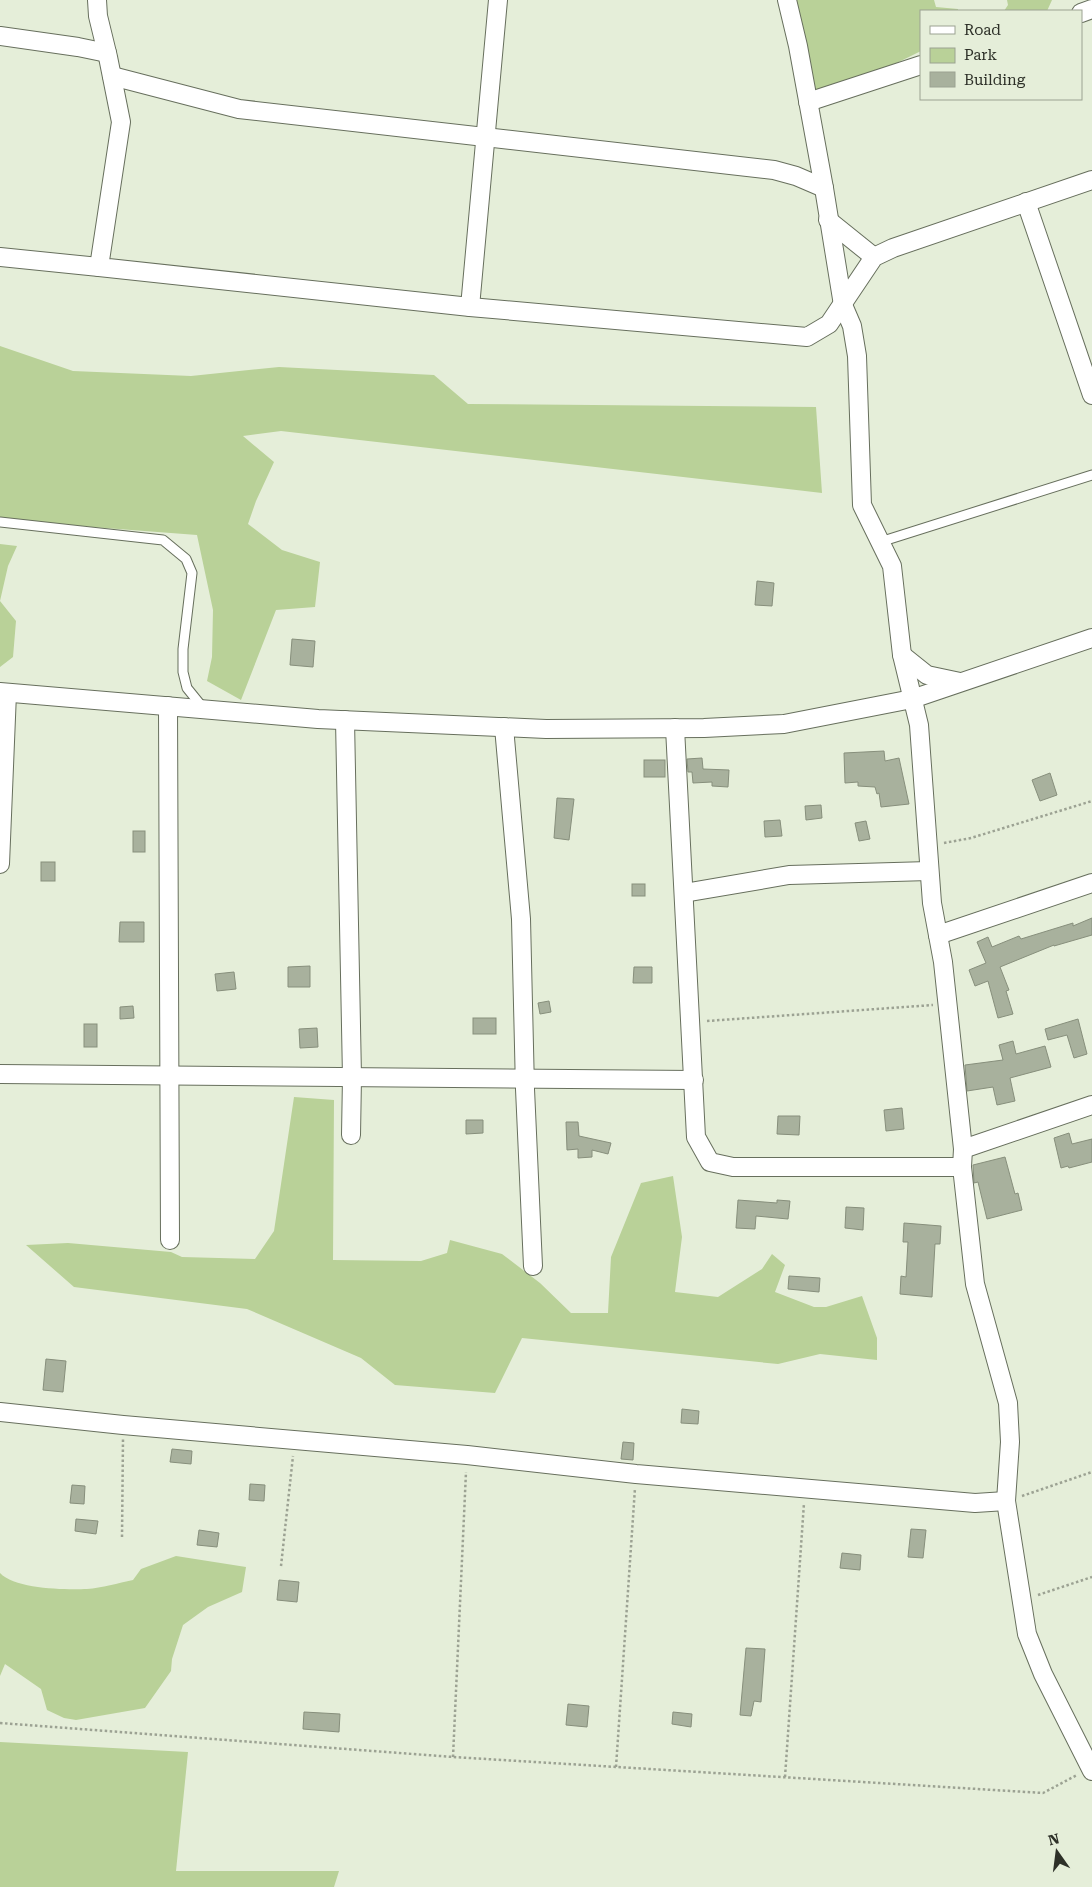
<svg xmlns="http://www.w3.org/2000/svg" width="1092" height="1887" viewBox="0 0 1092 1887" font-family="'Roboto Serif',serif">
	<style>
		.green { fill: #b9d198 }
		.building { fill: #a8b19d; stroke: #878f7c }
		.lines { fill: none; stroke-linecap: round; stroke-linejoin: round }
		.lane-casing { stroke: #676f5d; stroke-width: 11 }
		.street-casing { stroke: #676f5d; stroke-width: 20 }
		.path { stroke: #9ca293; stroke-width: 2.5; stroke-dasharray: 2.5 2.5; stroke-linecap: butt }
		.lane { stroke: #fff; stroke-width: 9 }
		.street { stroke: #fff; stroke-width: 18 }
	</style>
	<rect width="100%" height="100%" fill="#e5eed9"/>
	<g class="green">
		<path d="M794,0H934L936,7L958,9V11H921V51L852,85L813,90Z"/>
		<path d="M1007,0H1052L1047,11H1004L1008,5Z"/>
		<path d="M0,346L73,371L191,376L279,367L434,375L468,404L816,407L822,493L281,431L243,436L274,462L256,501L248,524L282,550L320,562L315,607L276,610L241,700L207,681L212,657L213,610L197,535L0,520Z"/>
		<path d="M0,544L17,546L8,566L0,601L16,621L13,657L0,667Z"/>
		<path d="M294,1097L334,1100L333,1260L421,1261L447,1253L450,1240L502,1254L540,1283L571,1313H608L611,1257L641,1183L673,1176L682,1237L675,1292L718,1297L762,1269L772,1254L785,1265L775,1292L814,1307H826L862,1296L877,1338V1360L820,1354L778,1364L522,1338L495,1393L395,1385L361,1358L247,1309L74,1287L26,1245L68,1243L171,1252L182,1257L255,1259L274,1231Z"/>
		<path d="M176,1556L246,1567L242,1592L208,1607L183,1625L172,1659L171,1671L145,1708L76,1720L64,1718L47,1710L41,1689L5,1664L0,1676V1573C15,1589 65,1590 87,1589C102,1588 118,1583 133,1580L141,1569Z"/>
		<path d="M0,1742L188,1752L176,1871H339L334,1887H0Z"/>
	</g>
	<g class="building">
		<path d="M757,581L774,583L772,606L755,605Z"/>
		<path d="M292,639L315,641L313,667L290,665Z"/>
		<path d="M884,751L885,761L899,758L909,804L881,807L879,793L877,794L875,787L858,786V782L845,783L844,753Z"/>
		<path d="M702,758L703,769L729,770L728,787L712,786V782L693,783L692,772H688L687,759Z"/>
		<rect x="644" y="760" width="21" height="17"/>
		<path d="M1050,773L1057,795L1040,801L1032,780Z"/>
		<path d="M557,798L574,799L569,840L554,838Z"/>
		<path d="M821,805L822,818L806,820L805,806Z"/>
		<path d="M780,820L782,836L765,837L764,821Z"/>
		<path d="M866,821L870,839L859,841L855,823Z"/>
		<rect x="133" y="831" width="12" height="21"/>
		<rect x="41" y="862" width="14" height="19"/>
		<rect x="632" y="884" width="13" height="12"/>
		<path d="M1092,918V935L1054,946V945L1000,967L1009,990L1006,991L1013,1014L998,1018L988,981L975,986L969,970L986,963L977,942L988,937L992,947L1019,936L1021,939L1073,923V926Z"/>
		<path d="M120,922H144V942H119Z"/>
		<path d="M310,966V987H288V967Z"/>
		<path d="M634,967H652V983H633Z"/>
		<path d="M234,972L236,989L217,991L215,974Z"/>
		<path d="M549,1001L551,1012L540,1014L538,1003Z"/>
		<path d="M133,1006L134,1018L120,1019V1007Z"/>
		<rect x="473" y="1018" width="23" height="16"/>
		<path d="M1078,1019L1087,1054L1074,1058L1067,1035L1048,1040L1045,1029Z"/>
		<rect x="84" y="1024" width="13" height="23"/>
		<path d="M317,1028L318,1047L300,1048L299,1029Z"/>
		<path d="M1013,1041L1016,1054L1045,1046L1051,1067L1010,1078L1015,1101L997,1105L993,1087L967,1091L965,1065L1003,1060L999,1045Z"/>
		<path d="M902,1108L904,1129L886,1131L884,1110Z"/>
		<path d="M778,1116H800L799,1135L777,1134Z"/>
		<path d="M466,1120H483V1133L466,1134Z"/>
		<path d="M566,1122H578L579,1136L611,1143L608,1154L592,1150V1157L578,1158V1149L567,1150Z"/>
		<path d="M1069,1133L1072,1144L1092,1139V1162L1069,1168L1068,1166L1061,1168L1054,1138Z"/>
		<path d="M1005,1157L1015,1194L1018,1193L1022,1210L987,1219L978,1182L974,1183L973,1165Z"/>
		<path d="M738,1200L777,1203V1200L790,1201L788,1219L756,1216L755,1229L736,1228Z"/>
		<path d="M846,1207L864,1208L863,1230L845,1228Z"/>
		<path d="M904,1223L941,1226L940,1244H935L932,1297L900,1294L901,1276L906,1277L908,1242H903Z"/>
		<path d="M789,1276L820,1278L819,1292L788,1289Z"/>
		<path d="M46,1359L66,1361L63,1392L43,1390Z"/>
		<path d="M682,1409L699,1411L698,1424L681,1423Z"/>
		<path d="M623,1442L634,1443L633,1460L621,1459Z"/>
		<path d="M172,1449L192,1451L191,1464L170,1462Z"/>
		<path d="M250,1484L265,1485L264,1501L249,1500Z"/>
		<path d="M72,1485L85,1486L84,1504L70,1503Z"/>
		<path d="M76,1519L98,1521L96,1534L75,1531Z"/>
		<path d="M911,1529L926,1530L923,1558L908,1557Z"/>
		<path d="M199,1530L219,1533L217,1547L197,1545Z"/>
		<path d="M842,1553L861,1555L860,1570L840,1568Z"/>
		<path d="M279,1580L299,1582L297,1602L277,1600Z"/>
		<path d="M746,1648L765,1649L761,1702L754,1701L751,1716L740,1715Z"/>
		<path d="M568,1704L589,1706L587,1727L566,1725Z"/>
		<path d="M304,1712L340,1714L339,1732L303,1729Z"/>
		<path d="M673,1712L692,1714L691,1727L672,1724Z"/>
	</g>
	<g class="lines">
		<defs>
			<g id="lane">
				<path d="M0,522L163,540L186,559L192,573L183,649V672L187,688L204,709"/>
				<path d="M880,542L1092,475"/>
			</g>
			<g id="street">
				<path d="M97,0L98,16L108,57L121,122L99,267L470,307L807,337L829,324L874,257L893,248L1092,180"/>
				<path d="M787,0L798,46L824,188L843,305L852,326L857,356L862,505L892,566L902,655L919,725L932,903L943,962L963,1149L962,1167L975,1284L1008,1403L1010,1442L1006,1501L1027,1634L1043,1674L1092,1771"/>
				<path d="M1081,13L1092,9"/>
				<path d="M0,36L78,47L107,53"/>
				<path d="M112,76L239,109L774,170L796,176L824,188"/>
				<path d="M808,102L921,65"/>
				<path d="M1026,202L1092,395"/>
				<path d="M828,220L874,257"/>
				<path d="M0,257L99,267"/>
				<path d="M470,307L498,0"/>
				<path d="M902,655L927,675L960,682"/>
				<path d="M0,692L318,719L546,729L704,728L784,724L912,699L1092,638"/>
				<path d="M168,706L170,1240"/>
				<path d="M345,720L352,1077L351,1135"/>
				<path d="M504,727L521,919L525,1089L533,1266"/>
				<path d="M675,728L696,1137L710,1162L733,1167H962"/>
				<path d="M0,864L7,693"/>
				<path d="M684,893L789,875L929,871"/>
				<path d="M938,935L1092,883"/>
				<path d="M0,1074L694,1080"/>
				<path d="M963,1149L1092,1105"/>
				<path d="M0,1412L123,1425L467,1455L636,1474L975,1503L1006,1501"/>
			</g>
		</defs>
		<use href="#lane" class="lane-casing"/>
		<use href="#street" class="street-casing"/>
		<g class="path">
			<path d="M944,843L971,838L1092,801"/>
			<path d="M707,1021L933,1005"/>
			<path d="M1022,1496L1092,1472"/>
			<path d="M122,1537L123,1439"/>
			<path d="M281,1566L293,1456"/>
			<path d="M1038,1595L1092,1577"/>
			<path d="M0,1723L453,1757L1043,1793L1077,1775"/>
			<path d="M453,1757L466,1472"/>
			<path d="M616,1767L635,1488"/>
			<path d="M785,1777L804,1503"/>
		</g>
		<use href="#lane" class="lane"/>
		<use href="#street" class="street"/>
	</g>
	<rect x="920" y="10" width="162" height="90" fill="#e5eed9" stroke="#9ba292"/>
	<rect x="930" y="26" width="25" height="8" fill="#ffffff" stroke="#9ba292"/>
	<text x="964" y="35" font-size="15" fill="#2d3028">Road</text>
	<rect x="930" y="48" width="25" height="15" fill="#b9d198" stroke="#9ba292"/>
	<text x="964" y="60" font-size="15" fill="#2d3028">Park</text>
	<rect x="930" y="72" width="25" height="15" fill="#a8b19d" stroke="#9ba292"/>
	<text x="964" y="85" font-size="15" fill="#2d3028">Building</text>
	<g transform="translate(1057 1852) rotate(346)" stroke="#e5eed9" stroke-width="4" paint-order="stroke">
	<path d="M0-4L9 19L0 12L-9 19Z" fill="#2d3028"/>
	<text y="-8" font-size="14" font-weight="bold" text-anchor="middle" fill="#2d3028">N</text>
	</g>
</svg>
